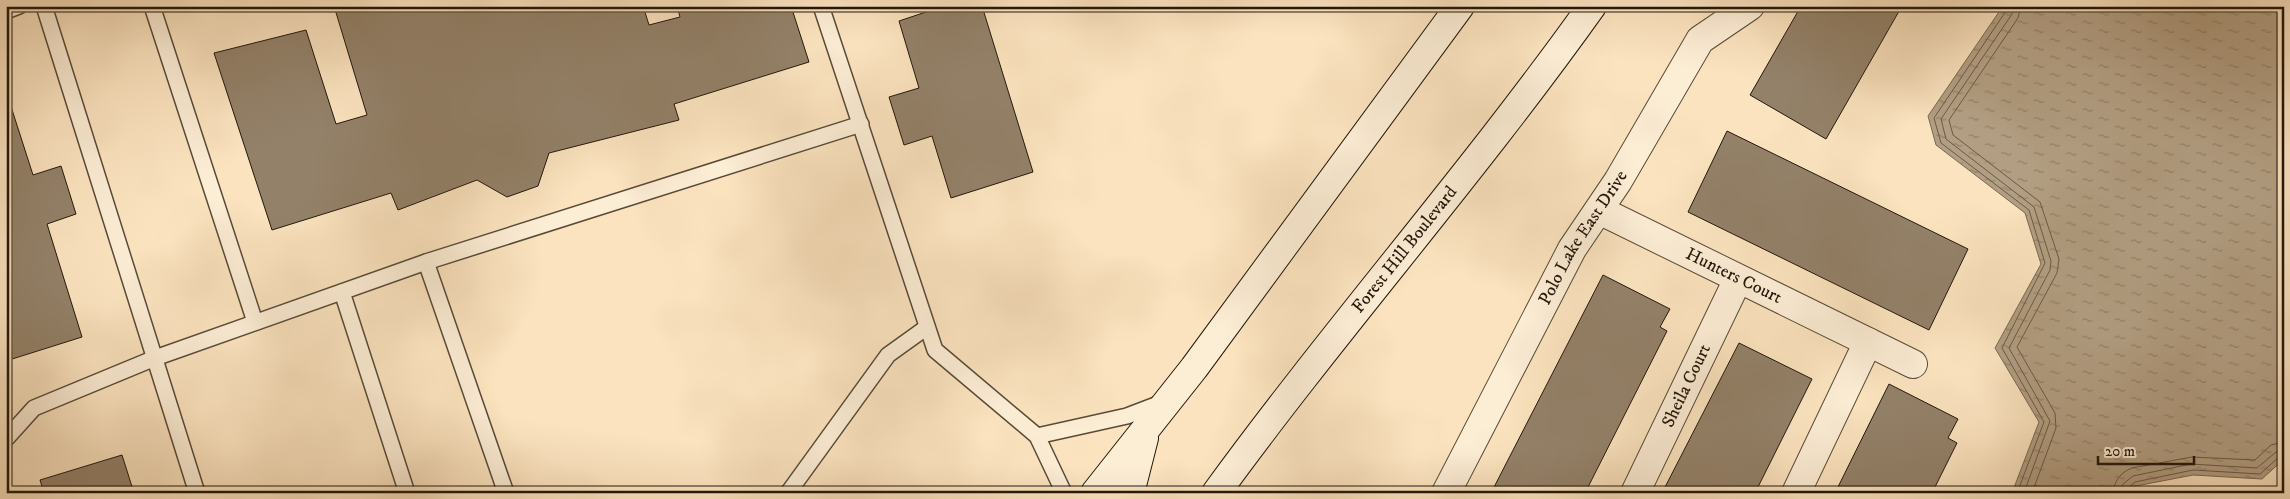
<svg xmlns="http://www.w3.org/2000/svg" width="2290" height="499" viewBox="0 0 2290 499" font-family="'IM FELL DW Pica',serif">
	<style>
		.water { fill: url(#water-ripples); stroke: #796852 }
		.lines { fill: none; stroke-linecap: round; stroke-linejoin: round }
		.shore { stroke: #6a5a46; stroke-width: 1 }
		.building { fill: #938169; stroke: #23170b }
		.lane-casing { stroke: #594a38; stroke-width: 18 }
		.street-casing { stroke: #594a38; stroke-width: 30 }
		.secondary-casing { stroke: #23170b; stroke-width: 30 }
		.lane { stroke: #fcedd5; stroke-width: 15 }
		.street { stroke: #fcedd5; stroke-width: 28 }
		.secondary { stroke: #fcedd5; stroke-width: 28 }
		.labels { text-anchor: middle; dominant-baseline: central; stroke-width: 5; stroke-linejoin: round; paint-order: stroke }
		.street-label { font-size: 18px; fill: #23170b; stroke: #fcedd5 }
	</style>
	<defs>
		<pattern id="water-ripples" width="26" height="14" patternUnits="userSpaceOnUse" patternTransform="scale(1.25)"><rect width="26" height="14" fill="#b29e82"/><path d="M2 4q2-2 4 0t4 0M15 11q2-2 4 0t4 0" fill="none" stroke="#908069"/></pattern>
	</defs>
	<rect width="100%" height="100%" fill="#fbe3bf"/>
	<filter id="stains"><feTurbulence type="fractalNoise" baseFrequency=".004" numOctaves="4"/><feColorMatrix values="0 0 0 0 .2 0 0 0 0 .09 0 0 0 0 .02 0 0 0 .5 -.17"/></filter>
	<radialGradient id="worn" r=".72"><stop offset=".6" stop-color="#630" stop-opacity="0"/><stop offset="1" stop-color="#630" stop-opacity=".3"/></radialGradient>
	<path class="water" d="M2003,6H2284V459L2262,479L2193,475L2136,486L2130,493H2012L2039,422L1995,348L2041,264L2025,213L1936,145L1928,116Z"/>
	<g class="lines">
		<g class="shore">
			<path d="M2007,6L2006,11L1934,118L1941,143L2029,210L2045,263L2002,348L2044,422L2017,493"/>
			<path d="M2013,6L2012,14L1941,119L1946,139L2034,207L2051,261L2050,270L2009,348L2050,421L2024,493"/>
			<path d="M2021,6L2018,18L1949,120L1953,135L2040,202L2059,259L2057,273L2017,347L2055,413L2056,428L2032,493"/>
			<path d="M2113,493C2114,481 2121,472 2132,468L2192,457L2255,460L2271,445L2284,442"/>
			<path d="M2121,493L2123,484L2133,476L2191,464L2257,468L2276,452L2284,450"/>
			<path d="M2127,493L2128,488L2135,482L2193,470L2260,474L2279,457L2284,456"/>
		</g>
	</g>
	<g class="building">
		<path d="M334,6H643L649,25L680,17L677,6H791L809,62L674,104L679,120L549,153L538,186L507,197L477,180L398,210L391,193L272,230L214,53L306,30L336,124L367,115Z"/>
		<path d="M944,6H982L1033,172L951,198L932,136L904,145L889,97L919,88L899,21Z"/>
		<path d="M1801,6H1902L1826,139L1750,95Z"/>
		<path d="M6,91L33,175L61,166L76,214L47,224L82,337L9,360L6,352Z"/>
		<path d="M1727,131L1968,249L1929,330L1688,212Z"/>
		<path d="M1603,275L1670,309L1660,327L1667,331L1585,493H1491Z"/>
		<path d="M1739,343L1812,379L1755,493H1662Z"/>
		<path d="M1889,384L1958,419L1948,438L1957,443L1932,493H1835Z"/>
		<path d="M122,455L134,493H44L40,480Z"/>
	</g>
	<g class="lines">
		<defs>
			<g id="lane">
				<path d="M44,6L197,493"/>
				<path d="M152,6L255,322"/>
				<path d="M821,6L935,350L1037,436L1064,493"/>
				<path d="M6,11L19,6"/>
				<path d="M426,262L506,493"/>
				<path d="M342,292L407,493"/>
				<path d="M1037,436L1127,416L1161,403"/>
				<path d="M6,439L34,408L155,358L426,262L861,124"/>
				<path d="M788,493L888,355L927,327"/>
			</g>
			<g id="street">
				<path id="s1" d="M1599,210L1913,364"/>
				<path id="s2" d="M1446,493L1572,249L1618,181L1700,40L1750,6"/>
				<path id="s3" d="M1635,493L1738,279"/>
				<path d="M1796,493L1868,342"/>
			</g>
			<g id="secondary">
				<path d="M1095,493L1194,368L1460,6"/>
				<path d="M1130,493L1144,438"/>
				<path id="s4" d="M1216,493C1337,327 1473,173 1592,6"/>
			</g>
		</defs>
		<use href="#lane" class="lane-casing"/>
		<use href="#street" class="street-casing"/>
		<use href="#secondary" class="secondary-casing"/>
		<use href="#lane" class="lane"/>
		<use href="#street" class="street"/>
		<use href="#secondary" class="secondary"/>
	</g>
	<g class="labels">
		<g class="street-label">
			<text stroke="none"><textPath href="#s2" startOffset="290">Polo Lake East Drive</textPath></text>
			<text stroke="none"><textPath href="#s4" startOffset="308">Forest Hill Boulevard</textPath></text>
			<text stroke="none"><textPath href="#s1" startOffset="150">Hunters Court</textPath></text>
			<text stroke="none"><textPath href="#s3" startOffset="119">Sheila Court</textPath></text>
		</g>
	</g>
	<rect width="2290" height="499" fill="none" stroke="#fbe3bf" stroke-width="25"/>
	<rect x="8" y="8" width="2275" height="484" fill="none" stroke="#23170b" stroke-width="2.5"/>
	<rect x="12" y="12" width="2265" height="474" fill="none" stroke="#23170b"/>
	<path d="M2098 456v8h96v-8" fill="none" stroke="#23170b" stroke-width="2.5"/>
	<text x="2105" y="456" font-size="15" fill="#23170b" stroke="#fcedd5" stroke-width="4" paint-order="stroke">20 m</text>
	<rect width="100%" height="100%" filter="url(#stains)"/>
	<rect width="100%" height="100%" fill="url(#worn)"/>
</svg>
